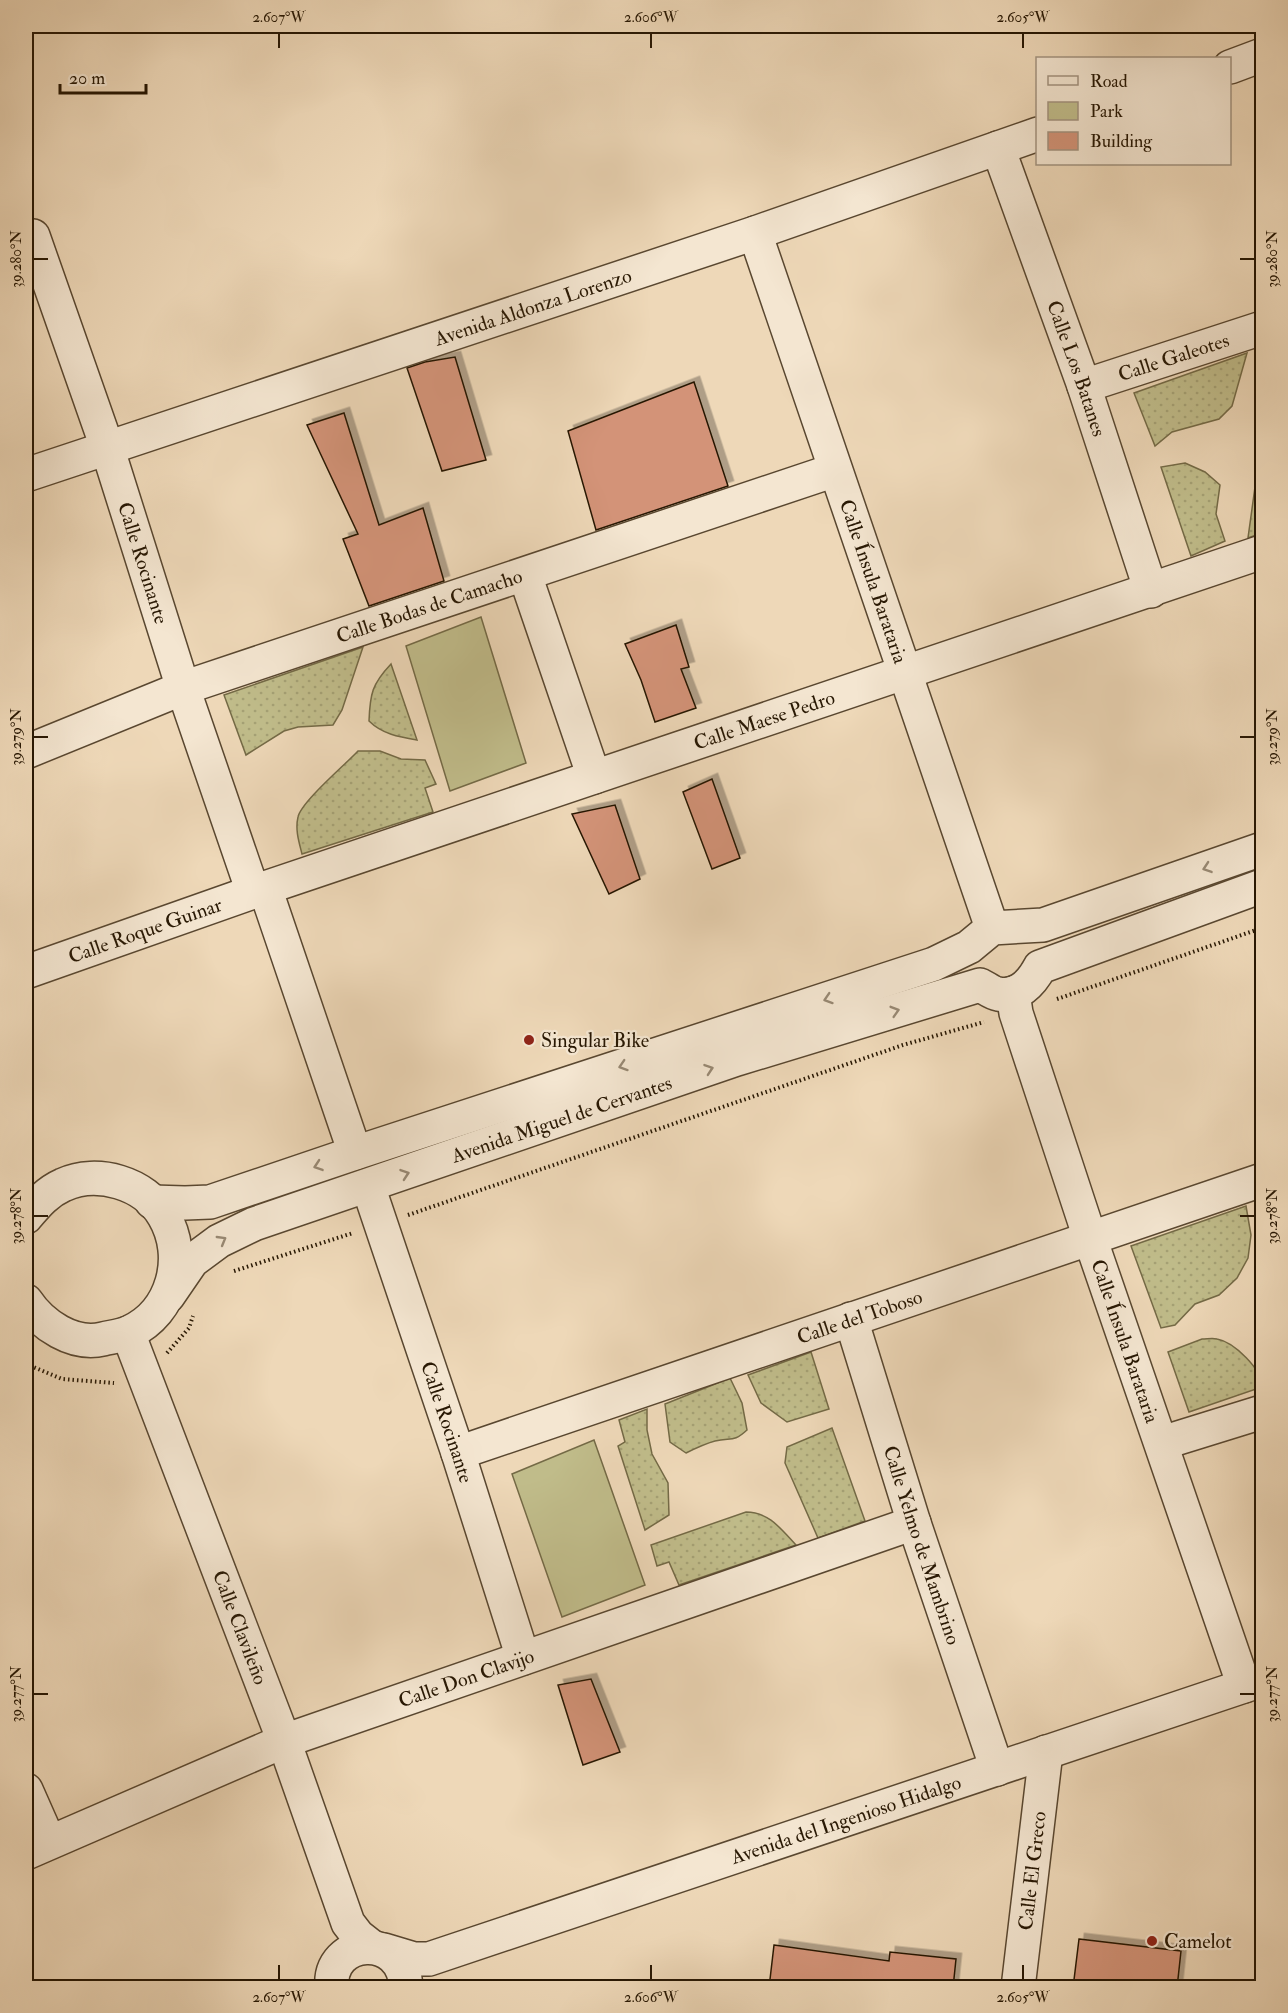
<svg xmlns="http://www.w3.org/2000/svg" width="1288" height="2013" viewBox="0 0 1288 2013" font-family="'IM FELL Double Pica',serif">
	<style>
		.green { fill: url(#green-dots); stroke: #746a46; stroke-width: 1.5 }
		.pitch { fill: #c0bc8a; stroke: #746a46; stroke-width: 1.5 }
		.building { fill: #d39378; stroke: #271703; stroke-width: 1.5; filter: url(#shadow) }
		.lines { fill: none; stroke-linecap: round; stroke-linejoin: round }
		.minor-casing { stroke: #594730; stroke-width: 36 }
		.path { stroke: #271703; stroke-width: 4; stroke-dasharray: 1.5 3; stroke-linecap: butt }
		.minor { stroke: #f4e6d1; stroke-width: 33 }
		.oneway { stroke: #988974 }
		.ticks { fill: none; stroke: #271703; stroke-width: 2 }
		.poi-dot { fill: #8f2418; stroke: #f4e6d1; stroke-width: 2 }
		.labels { text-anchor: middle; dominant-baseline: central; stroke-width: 4.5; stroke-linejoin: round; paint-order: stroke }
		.street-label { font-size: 20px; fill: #271703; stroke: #f4e6d1 }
		.poi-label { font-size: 20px; fill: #271703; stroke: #f4e6d1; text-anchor: start }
		.neatline { fill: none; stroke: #271703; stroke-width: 2 }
		.ticks-label { font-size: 15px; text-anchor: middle; fill: #271703 }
	</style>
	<defs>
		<pattern id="green-dots" width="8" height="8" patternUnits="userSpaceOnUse" patternTransform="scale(1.5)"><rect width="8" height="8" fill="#c0bc8a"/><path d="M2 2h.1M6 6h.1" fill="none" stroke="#a5a175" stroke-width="1.8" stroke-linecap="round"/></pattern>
		<filter id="shadow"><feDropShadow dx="5.5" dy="-5.5" stdDeviation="0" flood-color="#0004"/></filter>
	</defs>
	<rect width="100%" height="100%" fill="#eed8b8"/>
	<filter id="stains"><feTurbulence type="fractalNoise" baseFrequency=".00333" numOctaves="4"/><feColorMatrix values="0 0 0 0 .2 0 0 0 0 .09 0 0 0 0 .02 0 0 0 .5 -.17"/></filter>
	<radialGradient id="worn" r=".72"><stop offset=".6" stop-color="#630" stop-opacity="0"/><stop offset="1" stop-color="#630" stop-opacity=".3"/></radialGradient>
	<g class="green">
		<path d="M1247,353L1232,406L1219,419L1172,432L1155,446L1134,393Z"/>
		<path d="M1185,463L1205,472L1220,485L1216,514L1225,541L1191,556L1161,467Z"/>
		<path d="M1262,476V533L1248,538L1255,487Z"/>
		<path d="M363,647L342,710L333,725L298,727L284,731L246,755L224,695Z"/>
		<path d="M391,664L417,740C399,737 382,734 369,721C370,694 372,684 391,664Z"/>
		<path d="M358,751H380L401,759L425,760L436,784L425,788L433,812L302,854C299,842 295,830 298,817C301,802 346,764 358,751Z"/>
		<path d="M1246,1206L1251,1235L1248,1258L1237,1278L1219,1295L1195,1304L1175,1325L1161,1328L1131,1246Z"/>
		<path d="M1202,1339C1207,1339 1213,1338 1217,1339C1234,1342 1263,1370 1262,1387L1189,1412L1168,1352Z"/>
		<path d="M811,1352L829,1409L787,1422L761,1403L748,1375Z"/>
		<path d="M730,1378L742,1403L747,1430C733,1443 731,1437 715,1441C704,1444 696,1448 686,1453L670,1442L665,1404Z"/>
		<path d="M647,1409V1430L652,1454L668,1483L669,1515L645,1530L618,1446L625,1442L619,1420Z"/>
		<path d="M832,1428L865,1521L818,1538L785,1463L787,1447Z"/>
		<path d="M746,1512C769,1512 781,1529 796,1545L679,1585L669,1562L657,1566L651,1545Z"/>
	</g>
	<g class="pitch">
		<path d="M481,617L526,763L450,791L406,646Z"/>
		<path d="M594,1440L645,1585L562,1617L512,1474Z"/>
	</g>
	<g class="building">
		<path d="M455,357L486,460L442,471L407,368L425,362Z"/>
		<path d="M694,382L728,486L596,530L568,431Z"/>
		<path d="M344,413L379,525L423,508L444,581L369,606L343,539L358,534L307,425Z"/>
		<path d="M676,625L689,667L681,669L696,708L655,722L641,680L625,644Z"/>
		<path d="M712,779L740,858L712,869L683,792Z"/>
		<path d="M615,805L640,879L609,894L572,814Z"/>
		<path d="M591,1679L620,1752L583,1765L558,1685Z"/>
		<path d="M1079,1939L1181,1951L1177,1988H1073Z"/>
		<path d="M774,1945L889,1961L890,1952L956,1959L953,1988H769Z"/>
	</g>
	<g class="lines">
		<defs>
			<g id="minor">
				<path d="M1230,67L1262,55"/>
				<path id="s1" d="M998,148L1084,386L1151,591"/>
				<path id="s2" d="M755,233L992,928"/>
				<path id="s3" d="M33,236L107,447L183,688L253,892"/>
				<path id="s4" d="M1084,386L1262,328"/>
				<path id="s5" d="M26,475L755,233L1038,134"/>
				<path d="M525,575L594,777"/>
				<path id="s6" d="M26,752L183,688L835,470"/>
				<path d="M265,888L355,1153"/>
				<path id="s7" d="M26,972L253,892L1262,552"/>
				<path id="s8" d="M1013,993L1016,1013L1090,1238L1244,1686"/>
				<path id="s9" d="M368,1186L458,1453L523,1658"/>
				<path d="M152,1202L185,1203L210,1202L355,1153L934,964L969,947L992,928L1043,925L1262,849"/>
				<path d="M26,1217C37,1204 47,1192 63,1185C97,1169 145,1183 164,1216C188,1257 173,1312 130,1332C122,1336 111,1337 103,1339C73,1346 42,1325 26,1301"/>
				<path id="s10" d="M168,1296L192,1261L219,1241L254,1224L737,1059L980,985C986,988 992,993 998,994C1018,998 1032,982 1040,967L1262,886"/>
				<path id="s11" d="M851,1319L914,1523L997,1769"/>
				<path id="s12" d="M128,1333L284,1741L348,1923L358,1936L372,1947"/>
				<path d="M1162,1443L1262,1412"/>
				<path id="s13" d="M458,1453L1262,1180"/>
				<path d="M26,1790L49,1842"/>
				<path id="s14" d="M26,1853L284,1741L914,1523"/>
				<path id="s15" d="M384,1950L414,1959H429L1262,1680"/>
				<path d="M332,1988C327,1937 404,1931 406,1988"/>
				<path id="s16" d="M1018,1988L1046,1752"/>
			</g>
		</defs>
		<use href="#minor" class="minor-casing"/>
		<g class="path">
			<path d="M1057,999L1262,928"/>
			<path d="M408,1215L903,1045L984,1022"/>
			<path d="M234,1271L353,1233"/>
			<path d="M167,1353L189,1328L193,1316"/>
			<path d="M26,1364L62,1379L114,1383"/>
		</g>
		<use href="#minor" class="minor"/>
	</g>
	<defs><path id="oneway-chevron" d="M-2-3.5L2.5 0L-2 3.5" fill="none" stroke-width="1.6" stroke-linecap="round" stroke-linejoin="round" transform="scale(1.5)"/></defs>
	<g class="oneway">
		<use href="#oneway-chevron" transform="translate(1207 868) rotate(161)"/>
		<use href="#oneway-chevron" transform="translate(828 999) rotate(162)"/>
		<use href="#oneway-chevron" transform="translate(895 1011) rotate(-17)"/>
		<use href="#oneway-chevron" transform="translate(623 1066) rotate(162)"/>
		<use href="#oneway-chevron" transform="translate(709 1069) rotate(-19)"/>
		<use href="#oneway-chevron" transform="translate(318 1166) rotate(161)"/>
		<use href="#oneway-chevron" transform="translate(405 1174) rotate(-19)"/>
		<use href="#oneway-chevron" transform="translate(222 1240) rotate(-30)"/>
	</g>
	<path class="ticks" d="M279,33V48M651,33V48M1023,33V48M33,259H48M1240,259H1255M33,737H48M1240,737H1255M33,1216H48M1240,1216H1255M33,1694H48M1240,1694H1255M279,1965V1980M651,1965V1980M1023,1965V1980"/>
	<g class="poi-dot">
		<circle cx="529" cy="1040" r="6"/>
		<circle cx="1152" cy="1941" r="6"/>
	</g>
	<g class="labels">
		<g class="street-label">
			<text stroke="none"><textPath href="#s5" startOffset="534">Avenida Aldonza Lorenzo</textPath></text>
			<text stroke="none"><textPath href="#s4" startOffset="94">Calle Galeotes</textPath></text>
			<text stroke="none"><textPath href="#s1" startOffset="234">Calle Los Batanes</textPath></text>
			<text stroke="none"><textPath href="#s3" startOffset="345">Calle Rocinante</textPath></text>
			<text stroke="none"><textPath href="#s2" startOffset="368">Calle Ínsula Barataria</textPath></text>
			<text stroke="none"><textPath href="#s6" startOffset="429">Calle Bodas de Camacho</textPath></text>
			<text stroke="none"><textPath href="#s7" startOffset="780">Calle Maese Pedro</textPath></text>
			<text stroke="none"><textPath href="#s7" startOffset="126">Calle Roque Guinar</textPath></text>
			<text stroke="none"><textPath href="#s10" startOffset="440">Avenida Miguel de Cervantes</textPath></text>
			<text stroke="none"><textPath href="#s13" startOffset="424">Calle del Toboso</textPath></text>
			<text stroke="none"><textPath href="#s8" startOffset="366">Calle Ínsula Barataria</textPath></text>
			<text stroke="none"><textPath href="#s9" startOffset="249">Calle Rocinante</textPath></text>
			<text stroke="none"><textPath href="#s11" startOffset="237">Calle Yelmo de Mambrino</textPath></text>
			<text stroke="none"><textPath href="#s12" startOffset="315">Calle Clavileño</textPath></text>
			<text stroke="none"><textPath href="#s14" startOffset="474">Calle Don Clavijo</textPath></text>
			<text stroke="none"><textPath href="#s15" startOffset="486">Avenida del Ingenioso Hidalgo</textPath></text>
			<text stroke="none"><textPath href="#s16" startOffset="118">Calle El Greco</textPath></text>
		</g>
		<g class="poi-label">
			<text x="541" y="1040">Singular Bike</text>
			<text x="1164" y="1941">Camelot</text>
		</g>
	</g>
	<rect width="1288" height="2013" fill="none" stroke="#eed8b8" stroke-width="66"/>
	<rect x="1036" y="57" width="195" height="108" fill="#f4e6d1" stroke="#a2937f" stroke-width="1.5"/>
	<rect x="1048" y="76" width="30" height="9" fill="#f4e6d1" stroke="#a2937f" stroke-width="1.5"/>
	<text x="1090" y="87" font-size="18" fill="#271703">Road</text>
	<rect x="1048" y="102" width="30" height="18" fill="#c0bc8a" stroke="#a2937f" stroke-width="1.5"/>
	<text x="1090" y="117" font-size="18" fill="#271703">Park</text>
	<rect x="1048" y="132" width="30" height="18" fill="#d39378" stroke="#a2937f" stroke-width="1.5"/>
	<text x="1090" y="147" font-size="18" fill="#271703">Building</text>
	<path d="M60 84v9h86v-9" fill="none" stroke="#271703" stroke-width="3"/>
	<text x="69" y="84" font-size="18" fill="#271703" stroke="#f4e6d1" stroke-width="4.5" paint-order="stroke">20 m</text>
	<rect x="33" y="33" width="1222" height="1947" class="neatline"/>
	<g class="ticks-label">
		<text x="279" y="22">2.607°W</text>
		<text x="651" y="22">2.606°W</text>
		<text x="1023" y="22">2.605°W</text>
		<text transform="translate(16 259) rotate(-90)" y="5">39.280°N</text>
		<text transform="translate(1272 259) rotate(-90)" y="5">39.280°N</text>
		<text transform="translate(16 737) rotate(-90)" y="5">39.279°N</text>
		<text transform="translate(1272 737) rotate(-90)" y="5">39.279°N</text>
		<text transform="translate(16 1216) rotate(-90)" y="5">39.278°N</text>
		<text transform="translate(1272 1216) rotate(-90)" y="5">39.278°N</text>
		<text transform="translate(16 1694) rotate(-90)" y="5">39.277°N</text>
		<text transform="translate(1272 1694) rotate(-90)" y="5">39.277°N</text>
		<text x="279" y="2002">2.607°W</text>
		<text x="651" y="2002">2.606°W</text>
		<text x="1023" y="2002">2.605°W</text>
	</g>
	<rect width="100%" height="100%" filter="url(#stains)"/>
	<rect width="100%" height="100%" fill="url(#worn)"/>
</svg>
